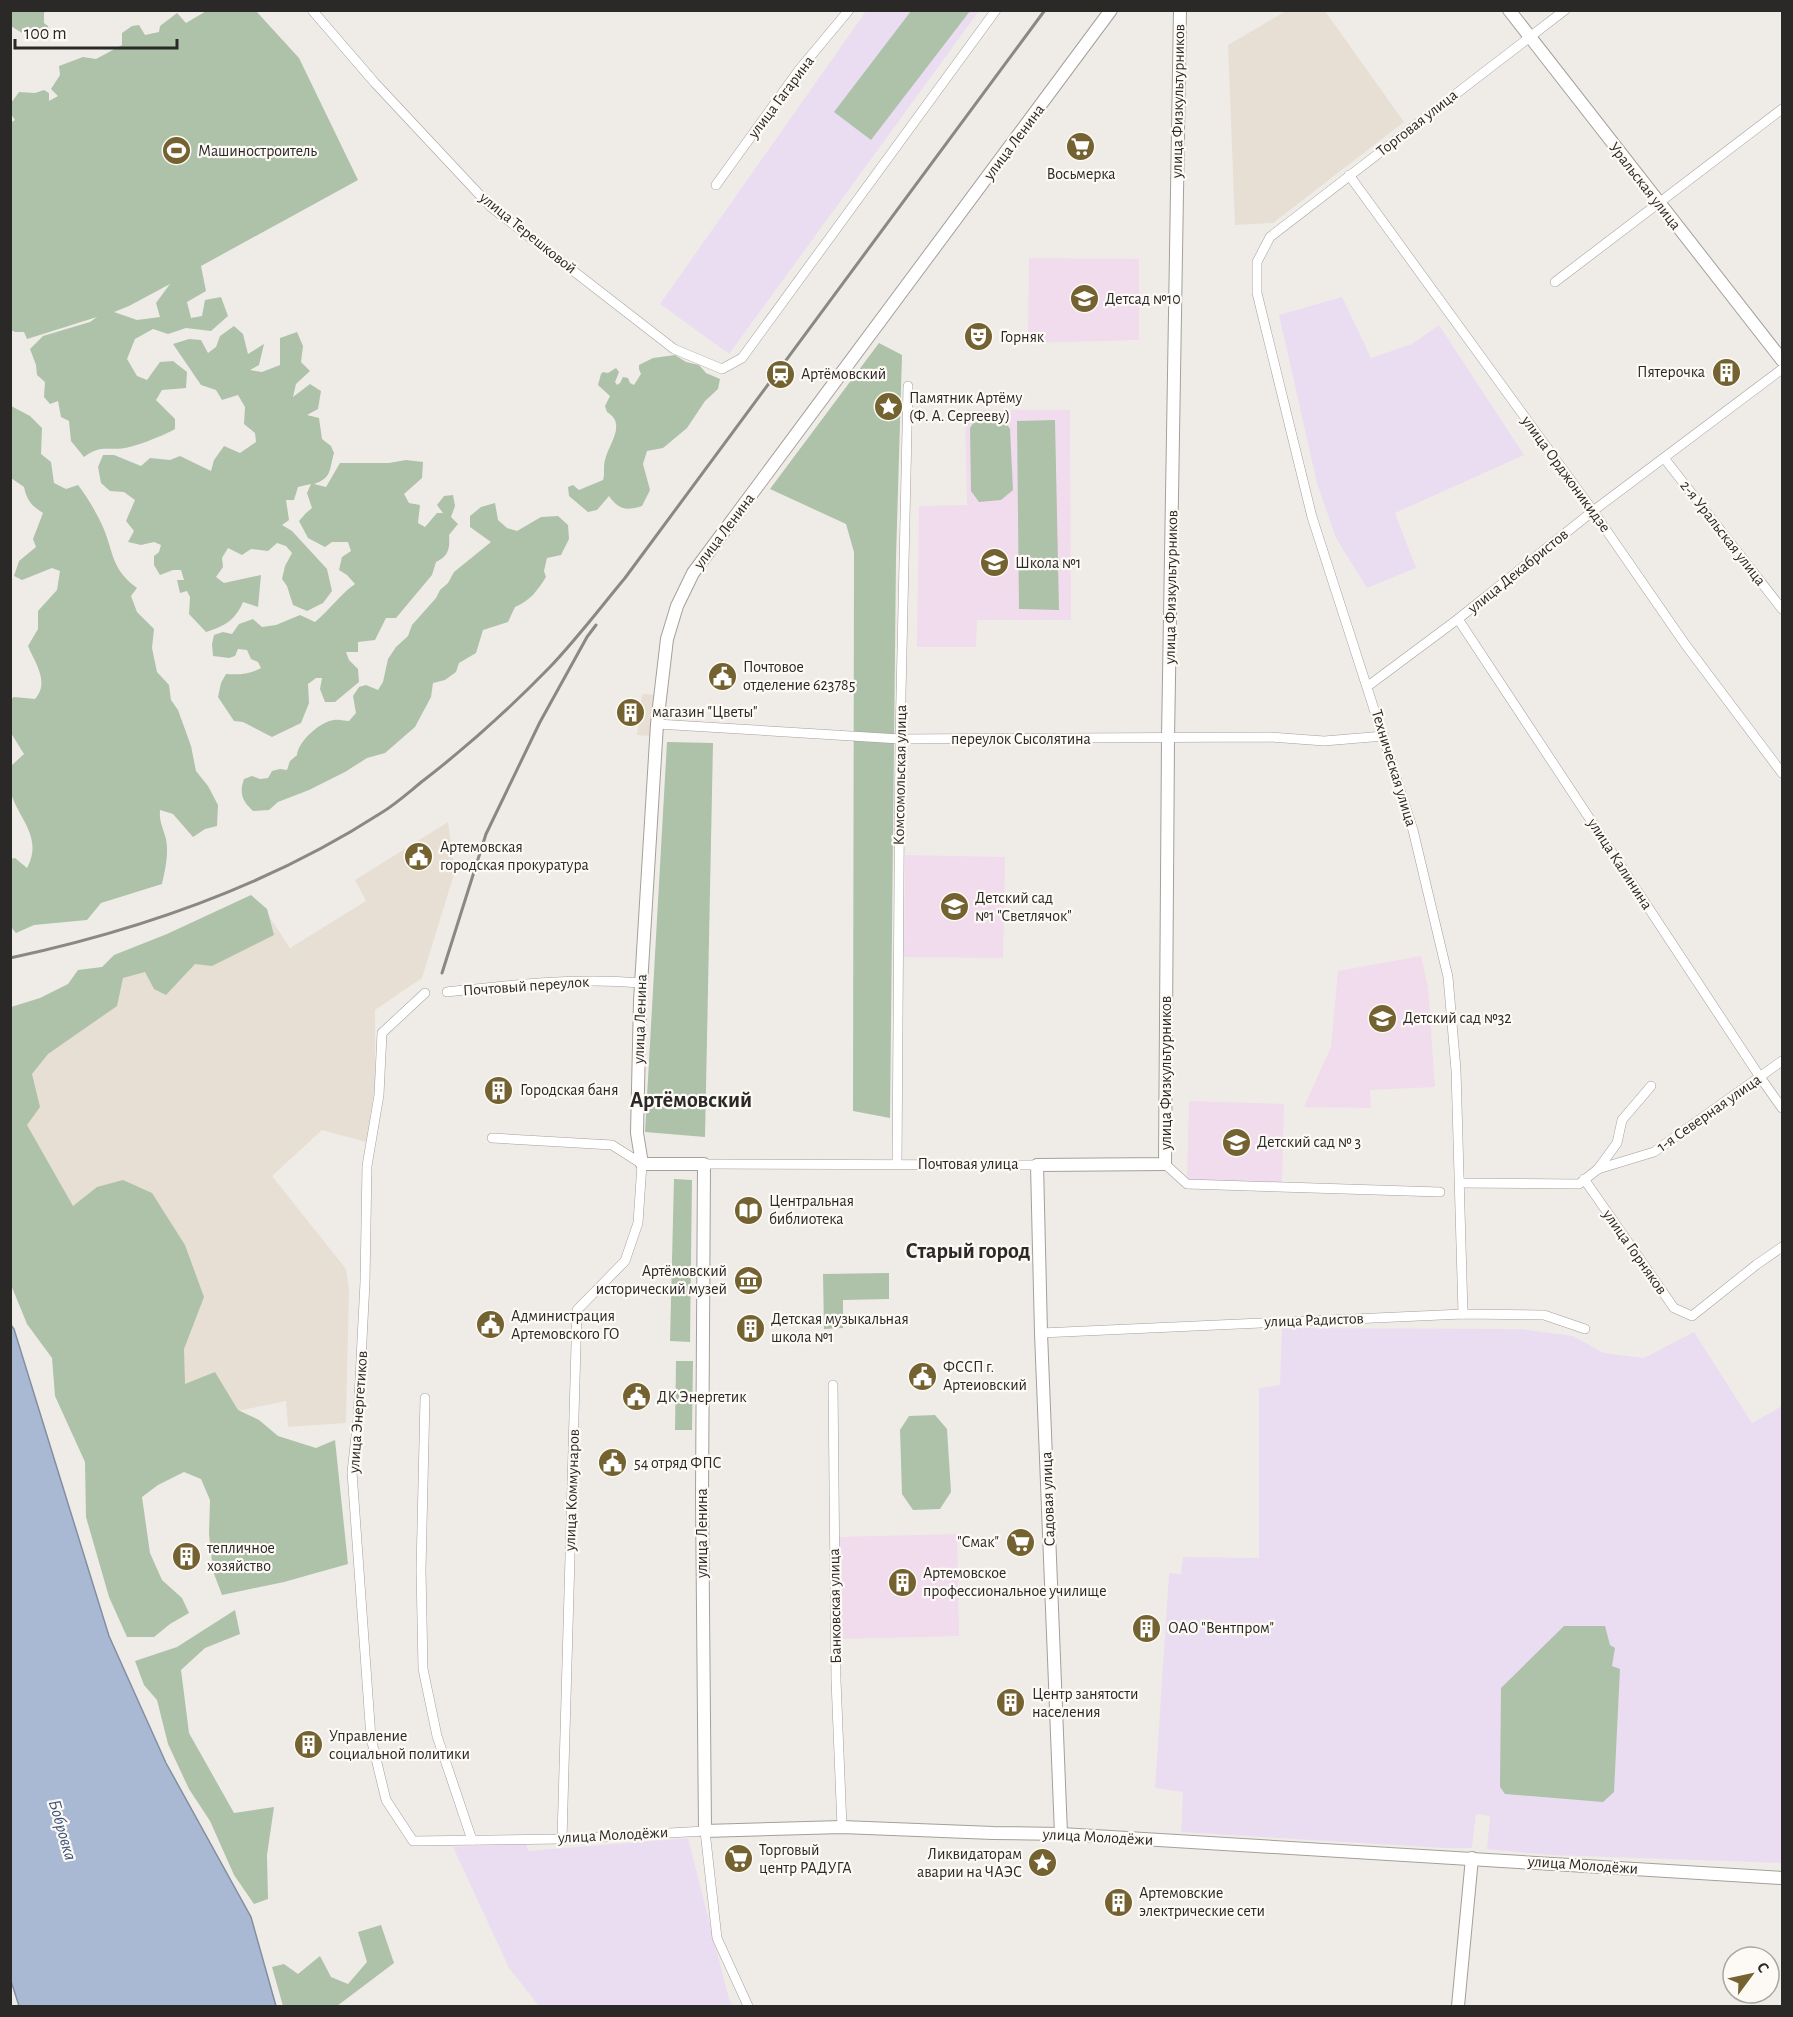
<svg xmlns="http://www.w3.org/2000/svg" width="1793" height="2017" viewBox="0 0 1793 2017" font-family="'Alegreya Sans',sans-serif">
	<style>
		.built { fill: #e7dfd4 }
		.industrial { fill: #ebddf1 }
		.education { fill: #f0dcec }
		.green { fill: #adc2a9; fill-rule: evenodd }
		.water { fill: #a9b9d4; stroke: #838ea0; stroke-width: 1.5 }
		.lines { fill: none; stroke-linecap: round; stroke-linejoin: round }
		.street-casing { stroke: #a3a09c; stroke-width: 10 }
		.secondary-casing { stroke: #a3a09c; stroke-width: 14 }
		.street { stroke: #fff; stroke-width: 9 }
		.secondary { stroke: #fff; stroke-width: 12 }
		.rail { stroke: #8a8885; stroke-width: 3 }
		.labels { text-anchor: middle; dominant-baseline: central; stroke-width: 4.5; stroke-linejoin: round; paint-order: stroke }
		.street-label { font-size: 16px; fill: #2b2928; stroke: #fdfaf5 }
		.poi-label { font-size: 16px; fill: #2b2928; stroke: #fdfaf5; text-anchor: start }
		.water-label { font-size: 18px; font-style: italic; fill: #395178; stroke: #fdfaf5 }
		.district-label { font-size: 22px; font-weight: bold; fill: #2b2928; stroke: #fdfaf5 }
	</style>
	<rect width="100%" height="100%" fill="#efece7"/>
	<g class="built">
		<path d="M1286,11H1325L1404,122L1273,223L1235,225L1228,45Z"/>
		<path d="M642,694L657,695L651,736L637,735Z"/>
		<path d="M448,822L455,871L422,978L375,1010V1086L366,1142L322,1130L272,1176L346,1269L349,1289L346,1423L288,1427L286,1401L106,1438L18,1129L10,1029L267,913L290,948L366,901L355,880Z"/>
	</g>
	<g class="industrial">
		<path d="M866,11H979L729,354L660,304Z"/>
		<path d="M1342,297L1371,358L1412,344L1439,325L1524,455L1395,513L1416,568L1367,588L1336,538L1317,483L1279,315Z"/>
		<path d="M1282,1328L1520,1329L1573,1336L1604,1353L1644,1358L1694,1332L1752,1423L1782,1406V1863L1551,1855L1487,1849L1490,1816L1476,1814L1472,1848H1444L1181,1832L1183,1792L1155,1788L1169,1573L1181,1574L1183,1557L1259,1558V1388L1280,1385Z"/>
		<path d="M688,1838L729,1999L733,2006H539L509,1968L453,1847L526,1843L528,1851Z"/>
	</g>
	<g class="education">
		<path d="M1029,258L1139,259V340L1028,343Z"/>
		<path d="M965,410H1070L1071,620H977L976,647H917L919,506L967,505Z"/>
		<path d="M905,855L1005,857L1003,958L904,957Z"/>
		<path d="M1421,956L1428,988L1435,1087L1370,1090L1371,1108L1304,1107L1331,1047L1338,971Z"/>
		<path d="M1189,1101L1284,1104L1282,1183L1187,1180Z"/>
		<path d="M957,1534L959,1636L840,1639L838,1537Z"/>
	</g>
	<g class="green">
		<path d="M11,10L46,11L44,13V23L48,26L49,34C29,39 27,36 11,26Z"/>
		<path d="M208,10L256,11L299,58L358,180L201,266L206,291L187,302L191,318L202,316L205,300L221,297L228,316L211,331L186,328L168,334L153,329L135,339L127,359L137,376L147,380L160,362L173,361L187,372L186,388L162,390L156,400L175,419V429C165,435 137,446 125,448C106,451 101,444 84,457L71,441L69,421L61,417L58,401L50,404L44,397L45,382L37,375L36,365L30,349L43,336L90,322L97,317L27,339L24,332H15L11,330L10,123L15,120L11,114V103L19,92L35,93L44,90L49,93V101L58,96L51,89L60,75L59,66L83,57L96,59L122,45V33L132,26L139,25L145,35L159,32L160,26L177,13L186,23ZM170,284L156,303L160,317L137,320L114,312L129,306Z"/>
		<path d="M911,11H970L871,140L834,112Z"/>
		<path d="M234,326L243,334L248,354L264,344L259,365L250,370L262,372L280,365V338L297,332L303,346L301,362L310,371L296,384L293,397L310,384L321,391L318,409L307,415L319,418L322,439L331,446L334,453C329,470 332,478 314,484L326,487L340,463H389L406,460L423,462L422,478L404,494L409,503L420,505L418,523L425,527L437,513H443L437,505L444,496L453,495L455,506L451,517L458,524L449,535C450,548 449,556 436,562L432,575L396,618H386L375,640L358,642V652H346L349,660L358,669L359,682L335,702H325L320,689L322,678H316L308,684L309,703L301,723L272,737L243,722L234,721L218,697L221,683L226,674C240,675 250,674 261,668L258,662L251,659L247,650L238,649L235,656L229,658L213,656L212,644L214,635L223,632L232,634L239,624L253,619L262,627L276,625L300,615L315,622C330,610 339,595 355,584L347,575L339,570L342,557L351,551L348,542H332L325,547L308,538L299,521L306,513L312,508L307,493L311,484L298,487L294,500H286L289,520L282,525L292,531L327,569L332,591L323,603L307,611L293,605L287,586L282,579L285,566L292,553L286,546L277,543L268,551L251,549L242,555L228,548L222,558L223,567L216,577L224,583L261,575L258,607L243,602C235,621 224,626 206,632L189,614L190,597L187,591L180,593L177,580H184L181,570H173L160,575L154,565V556L159,552L161,545L154,542L141,545L128,542L134,531L126,521L135,500L124,492L110,491L101,483L98,467L103,455H114L141,466L150,458L170,460L180,456L211,471L214,460L224,446L240,453L256,442L255,433L244,424L245,407L238,395L222,400L216,390L201,385L173,344L189,339L201,340L208,353L216,347L220,336Z"/>
		<path d="M879,343L902,355L896,558L890,1118L853,1111L854,552L846,524L770,489Z"/>
		<path d="M675,355L686,362L699,365L706,373L720,379L718,389L705,401L687,428L663,448L647,451L643,464L650,490L642,506C626,511 619,510 609,496L597,510L588,512L569,496L568,487L573,485L579,490L603,480C605,474 603,467 605,460C609,443 627,424 607,412L605,406L610,396L598,385L601,374L603,372L608,373L616,368L619,372L615,382L617,385L620,383L623,377L628,378L630,383L634,385L641,374L639,369V365L653,358Z"/>
		<path d="M11,406L30,416L42,428L41,454L51,462L54,483L66,489L78,485C88,498 96,512 103,527C114,553 111,569 137,588L131,596L137,612L154,629L152,648L157,672L169,685L171,700L178,710L191,746L196,771L208,786L218,805L217,826L205,829L193,837L173,814L160,810C159,821 163,828 166,839C169,854 165,870 162,884L101,903L87,920L34,925L16,933L11,927V859L15,858L27,868C44,836 17,818 10,790C9,783 10,773 11,766L24,754L11,733V699L14,697L35,699C50,682 35,663 28,646L38,629V611L57,590L60,571L52,568L22,580L14,576L19,561L36,547L33,539L43,513C32,506 27,501 24,487L11,478Z"/>
		<path d="M978,415L1001,416L1010,429L1013,490L1001,500L979,502L971,491L970,428Z"/>
		<path d="M1055,420L1059,610L1019,609L1017,421Z"/>
		<path d="M495,503L498,520L507,528L517,531L541,517L558,516L568,525L569,539L561,555L547,558L544,571L546,577C538,590 530,601 515,607L508,622L483,630L476,653L459,663L456,672L445,680L433,683L431,697L415,727L385,753L367,758L345,772L309,790L278,802L269,810L253,811C242,801 239,793 244,779L252,776L260,779L268,778L272,771L280,769L287,770L290,761L297,755C298,741 321,721 334,720C339,719 345,721 349,721L356,713L353,696L359,687L366,685L378,690L383,682L388,659L396,647L408,636L412,625L436,598L440,590L448,583L454,572L491,542L470,527V516L481,507Z"/>
		<path d="M667,742L713,743L705,1137L645,1132Z"/>
		<path d="M251,895L267,909L274,935L212,966L195,964L166,995L154,989L145,972L123,978L117,1006L48,1054L32,1074L40,1107L27,1125L73,1206L97,1187L123,1180L152,1193L185,1245L204,1297L184,1349L185,1384L215,1372L238,1410L259,1420L278,1436L316,1448L335,1440L348,1564L284,1582L222,1595L213,1571L209,1534L210,1500L201,1479L184,1472L158,1485L142,1497L150,1553L162,1580L182,1598L189,1613L170,1624L154,1637H127L109,1597L86,1517L85,1462L55,1396L52,1358L27,1324L11,1285V1007L40,998L68,984L78,970L102,967L114,955L167,934Z"/>
		<path d="M674,1179L692,1180L690,1342L670,1341Z"/>
		<path d="M889,1273V1299L843,1300V1328L824,1329L823,1274Z"/>
		<path d="M676,1361H693L692,1430H675Z"/>
		<path d="M935,1415L947,1429L951,1492L940,1509L913,1510L902,1494L900,1430L909,1416Z"/>
		<path d="M235,1610L240,1634L205,1648L181,1670L189,1733L234,1813L274,1807L267,1855L268,1899L254,1904L234,1875L210,1821L189,1789L168,1744L157,1700L144,1685L135,1661L177,1647Z"/>
		<path d="M1564,1626H1605L1610,1645L1615,1648L1612,1666L1620,1669L1614,1792L1603,1802L1505,1794L1500,1787L1501,1688Z"/>
		<path d="M381,1925L394,1963L337,2006H283L272,1967L284,1964L298,1974L320,1956L331,1977L348,1984L367,1962L358,1932Z"/>
	</g>
	<path class="water" d="M11,1325L14,1329L109,1636L166,1763L251,1917L276,2006H19L10,1978Z"/>
	<g class="lines">
		<defs>
			<g id="street">
				<path d="M312,10L375,83L491,207L674,349L722,369L742,358L996,10"/>
				<path d="M1349,175L1593,511L1685,644L1782,773"/>
				<path d="M716,185L799,70L849,10"/>
				<path d="M1555,282L1782,109"/>
				<path d="M1664,458L1782,609"/>
				<path d="M1458,619L1760,1077L1782,1108"/>
				<path d="M1368,686L1458,619L1593,511L1782,369"/>
				<path d="M657,724L900,739L1270,737L1324,741L1384,736"/>
				<path d="M447,992C512,985 575,977 641,983"/>
				<path d="M425,993L382,1033L379,1095L367,1166L365,1282L358,1418L352,1472L371,1738L386,1800L413,1841L562,1839L705,1831L717,1938L748,2006"/>
				<path d="M492,1138L612,1145L642,1164L638,1223L625,1261L577,1310L562,1839"/>
				<path d="M704,1164L1037,1165"/>
				<path d="M897,1164L900,739L908,386"/>
				<path d="M1165,1164L1187,1184L1440,1192"/>
				<path d="M1598,1169L1617,1143L1622,1120L1651,1086"/>
				<path d="M1584,1179L1674,1308L1692,1316L1756,1265L1782,1247"/>
				<path d="M1460,1183L1579,1184L1598,1169L1654,1152L1782,1061"/>
				<path d="M1463,1314L1456,1070L1448,977L1413,830L1312,517L1257,293V262L1270,237L1565,10"/>
				<path d="M1041,1333L1463,1314L1544,1315L1585,1329"/>
				<path d="M833,1385L836,1680L842,1827"/>
				<path d="M425,1398L421,1570L423,1669L437,1736L472,1840"/>
			</g>
			<g id="secondary">
				<path d="M1111,10L693,573L677,606L667,639L657,724L640,1001L637,1133L642,1164H704L702,1496L705,1831L842,1827L993,1833L1061,1834L1782,1878"/>
				<path d="M1509,10L1782,360"/>
				<path d="M1061,1834L1041,1333L1037,1165L1165,1164L1168,739L1180,10"/>
				<path d="M1458,2006L1472,1858"/>
			</g>
		</defs>
		<use href="#street" class="street-casing"/>
		<use href="#secondary" class="secondary-casing"/>
		<use href="#street" class="street"/>
		<use href="#secondary" class="secondary"/>
		<g class="rail">
			<path d="M10,958C141,930 268,886 381,813C396,804 410,791 424,780C468,746 510,708 549,668C576,640 600,608 625,578L1045,10"/>
			<path d="M442,973L486,834L540,722L587,637L596,625"/>
		</g>
	</g>
	<defs>
		<symbol id="supermarket-disc" viewBox="-11 -11 22 22"><circle r="9.5" fill="#746230" stroke="#fdfaf5"/><path d="M-6-5.5h2.5l.6 2H6L4.5 2H-2.5L-4.4-4H-6ZM-1.5 3.2a1.3 1.3 0 1 0 .1 0ZM3 3.2a1.3 1.3 0 1 0 .1 0Z" fill="#fff"/></symbol>
		<symbol id="stadium-disc" viewBox="-11 -11 22 22"><circle r="9.5" fill="#746230" stroke="#fdfaf5"/><path d="M0-5a6.5 5 0 1 0 0 10a6.5 5 0 1 0 0-10ZM-3.5-1.8h7v3.6h-7Z" fill="#fff"/></symbol>
		<symbol id="school-disc" viewBox="-11 -11 22 22"><circle r="9.5" fill="#746230" stroke="#fdfaf5"/><path d="M0-5L7-2L0 1L-7-2ZM-4 1L0 2.5L4 1V4Q0 6-4 4Z" fill="#fff"/></symbol>
		<symbol id="theatre-disc" viewBox="-11 -11 22 22"><circle r="9.5" fill="#746230" stroke="#fdfaf5"/><path d="M-5-5.5Q0-4 5-5.5V0Q5 5 0 6Q-5 5-5 0ZM-3.3-2.5H-1v1.5H-3.3ZM1-2.5H3.3v1.5H1ZM-2.8 1Q0 5.5 2.8 1Z" fill="#fff"/></symbol>
		<symbol id="building-disc" viewBox="-11 -11 22 22"><circle r="9.5" fill="#746230" stroke="#fdfaf5"/><path d="M-4-6H4V6H1V3H-1V6H-4ZM-2.5-4.3h1.7v1.8h-1.7ZM.8-4.3h1.7v1.8H.8ZM-2.5-1h1.7V.8h-1.7ZM.8-1h1.7V.8H.8Z" fill="#fff"/></symbol>
		<symbol id="station-disc" viewBox="-11 -11 22 22"><circle r="9.5" fill="#746230" stroke="#fdfaf5"/><path d="M-3-6H3Q5-6 5-4V2Q5 4 3 4L4.5 6H3L1.5 4h-3L-3 6H-4.5L-3 4Q-5 4-5 2V-4Q-5-6-3-6ZM-3.5-4v3h7v-3ZM-3.5 1v1.5H-2V1ZM2 1v1.5H3.5V1Z" fill="#fff"/></symbol>
		<symbol id="sight-disc" viewBox="-11 -11 22 22"><circle r="9.5" fill="#746230" stroke="#fdfaf5"/><path d="M0-6L1.8-2.2L6-1.7L2.9 1.2L3.7 5.4L0 3.3L-3.7 5.4L-2.9 1.2L-6-1.7L-1.8-2.2Z" fill="#fff"/></symbol>
		<symbol id="civic-disc" viewBox="-11 -11 22 22"><circle r="9.5" fill="#746230" stroke="#fdfaf5"/><path d="M-.6-6.5H3V-4.5H.6V-3L4-1V1h2V6H-6V1h2V-1L-.6-3ZM-1.2 2.5V6h2.4V2.5Z" fill="#fff"/></symbol>
		<symbol id="library-disc" viewBox="-11 -11 22 22"><circle r="9.5" fill="#746230" stroke="#fdfaf5"/><path d="M-6-4Q-3-5.5-.7-3.5V5Q-3 3-6 4ZM6-4Q3-5.5 .7-3.5V5Q3 3 6 4Z" fill="#fff"/></symbol>
		<symbol id="museum-disc" viewBox="-11 -11 22 22"><circle r="9.5" fill="#746230" stroke="#fdfaf5"/><path d="M0-6L6-3V-2H-6V-3ZM-5-1h2V3h-2ZM-1-1h2V3h-2ZM3-1h2V3H3ZM-6 4H6V6H-6Z" fill="#fff"/></symbol>
	</defs>
	<g fill-rule="evenodd">
		<use href="#supermarket-disc" x="1064" y="130" width="33" height="33"/>
		<use href="#stadium-disc" x="160" y="134" width="33" height="33"/>
		<use href="#school-disc" x="1068" y="282" width="33" height="33"/>
		<use href="#theatre-disc" x="962" y="320" width="33" height="33"/>
		<use href="#building-disc" x="1710" y="356" width="33" height="33"/>
		<use href="#station-disc" x="764" y="358" width="33" height="33"/>
		<use href="#sight-disc" x="872" y="390" width="33" height="33"/>
		<use href="#school-disc" x="978" y="546" width="33" height="33"/>
		<use href="#civic-disc" x="706" y="660" width="33" height="33"/>
		<use href="#building-disc" x="614" y="696" width="33" height="33"/>
		<use href="#civic-disc" x="402" y="840" width="33" height="33"/>
		<use href="#school-disc" x="938" y="890" width="33" height="33"/>
		<use href="#school-disc" x="1366" y="1002" width="33" height="33"/>
		<use href="#building-disc" x="482" y="1074" width="33" height="33"/>
		<use href="#school-disc" x="1220" y="1126" width="33" height="33"/>
		<use href="#library-disc" x="732" y="1194" width="33" height="33"/>
		<use href="#museum-disc" x="732" y="1264" width="33" height="33"/>
		<use href="#civic-disc" x="474" y="1308" width="33" height="33"/>
		<use href="#building-disc" x="734" y="1312" width="33" height="33"/>
		<use href="#civic-disc" x="906" y="1360" width="33" height="33"/>
		<use href="#civic-disc" x="620" y="1380" width="33" height="33"/>
		<use href="#civic-disc" x="596" y="1446" width="33" height="33"/>
		<use href="#supermarket-disc" x="1004" y="1526" width="33" height="33"/>
		<use href="#building-disc" x="170" y="1540" width="33" height="33"/>
		<use href="#building-disc" x="886" y="1566" width="33" height="33"/>
		<use href="#building-disc" x="1130" y="1612" width="33" height="33"/>
		<use href="#building-disc" x="994" y="1686" width="33" height="33"/>
		<use href="#building-disc" x="292" y="1728" width="33" height="33"/>
		<use href="#supermarket-disc" x="722" y="1842" width="33" height="33"/>
		<use href="#sight-disc" x="1026" y="1846" width="33" height="33"/>
		<use href="#building-disc" x="1102" y="1886" width="33" height="33"/>
	</g>
	<g class="labels">
		<g class="street-label">
			<text transform="translate(781 97) rotate(-53)">улица Гагарина</text>
			<text transform="translate(1178 101) rotate(-89)">улица Физкультурников</text>
			<text transform="translate(1417 123) rotate(-38)">Торговая улица</text>
			<text transform="translate(1014 142) rotate(-53)">улица Ленина</text>
			<text transform="translate(1645 186) rotate(52)">Уральская улица</text>
			<text transform="translate(528 233) rotate(39)">улица Терешковой</text>
			<text transform="translate(1566 474) rotate(54)">улица Орджоникидзе</text>
			<text transform="translate(724 531) rotate(-53)">улица Ленина</text>
			<text transform="translate(1723 533) rotate(52)">2-я Уральская улица</text>
			<text transform="translate(1518 571) rotate(-39)">улица Декабристов</text>
			<text transform="translate(1171 587) rotate(-89)">улица Физкультурников</text>
			<text x="1021" y="739">переулок Сысолятина</text>
			<text transform="translate(1394 768) rotate(73)">Техническая улица</text>
			<text transform="translate(900 775) rotate(-89)">Комсомольская улица</text>
			<text transform="translate(1620 864) rotate(57)">улица Калинина</text>
			<text transform="translate(526 986) rotate(-4)">Почтовый переулок</text>
			<text transform="translate(640 1019) rotate(-88)">улица Ленина</text>
			<text transform="translate(1166 1073) rotate(-90)">улица Физкультурников</text>
			<text transform="translate(1709 1113) rotate(-35)">1-я Северная улица</text>
			<text x="968" y="1164">Почтовая улица</text>
			<text transform="translate(1635 1252) rotate(55)">улица Горняков</text>
			<text transform="translate(1314 1320) rotate(-2)">улица Радистов</text>
			<text transform="translate(358 1412) rotate(-86)">улица Энергетиков</text>
			<text transform="translate(572 1490) rotate(-88)">улица Коммунаров</text>
			<text transform="translate(1048 1499) rotate(-92)">Садовая улица</text>
			<text transform="translate(702 1533) rotate(-90)">улица Ленина</text>
			<text transform="translate(835 1606) rotate(-91)">Банковская улица</text>
			<text transform="translate(613 1835) rotate(-3)">улица Молодёжи</text>
			<text transform="translate(1098 1837) rotate(3)">улица Молодёжи</text>
			<text transform="translate(1583 1865) rotate(4)">улица Молодёжи</text>
		</g>
		<g class="poi-label">
			<text x="198" y="151">Машиностроитель</text>
			<text x="1081" y="174" text-anchor="middle">Восьмерка</text>
			<text x="1105" y="299">Детсад №10</text>
			<text x="1000" y="337">Горняк</text>
			<text x="1705" y="372" text-anchor="end">Пятерочка</text>
			<text x="801" y="374">Артёмовский</text>
			<text x="909" y="398">Памятник Артёму<tspan x="909" dy="18">(Ф. А. Сергееву)</tspan></text>
			<text x="1015" y="563">Школа №1</text>
			<text x="743" y="667">Почтовое<tspan x="743" dy="18">отделение 623785</tspan></text>
			<text x="652" y="712">магазин "Цветы"</text>
			<text x="440" y="847">Артемовская<tspan x="440" dy="18">городская прокуратура</tspan></text>
			<text x="975" y="898">Детский сад<tspan x="975" dy="18">№1 "Светлячок"</tspan></text>
			<text x="1403" y="1018">Детский сад №32</text>
			<text x="520" y="1090">Городская баня</text>
			<text x="1257" y="1142">Детский сад № 3</text>
			<text x="769" y="1201">Центральная<tspan x="769" dy="18">библиотека</tspan></text>
			<text x="727" y="1271" text-anchor="end">Артёмовский<tspan x="727" dy="18">исторический музей</tspan></text>
			<text x="511" y="1316">Администрация<tspan x="511" dy="18">Артемовского ГО</tspan></text>
			<text x="771" y="1319">Детская музыкальная<tspan x="771" dy="18">школа №1</tspan></text>
			<text x="943" y="1367">ФССП г.<tspan x="943" dy="18">Артеиовский</tspan></text>
			<text x="657" y="1397">ДК Энергетик</text>
			<text x="634" y="1463">54 отряд ФПС</text>
			<text x="999" y="1542" text-anchor="end">"Смак"</text>
			<text x="207" y="1548">тепличное<tspan x="207" dy="18">хозяйство</tspan></text>
			<text x="923" y="1573">Артемовское<tspan x="923" dy="18">профессиональное училище</tspan></text>
			<text x="1168" y="1628">ОАО "Вентпром"</text>
			<text x="1032" y="1694">Центр занятости<tspan x="1032" dy="18">населения</tspan></text>
			<text x="329" y="1736">Управление<tspan x="329" dy="18">социальной политики</tspan></text>
			<text x="759" y="1850">Торговый<tspan x="759" dy="18">центр РАДУГА</tspan></text>
			<text x="1022" y="1854" text-anchor="end">Ликвидаторам<tspan x="1022" dy="18">аварии на ЧАЭС</tspan></text>
			<text x="1139" y="1893">Артемовские<tspan x="1139" dy="18">электрические сети</tspan></text>
		</g>
		<g class="water-label">
			<text transform="translate(62 1830) rotate(74)">Бобровка</text>
		</g>
		<g class="district-label">
			<text x="691" y="1100">Артёмовский</text>
			<text x="968" y="1251">Старый город</text>
		</g>
	</g>
	<rect width="1793" height="2017" fill="none" stroke="#2b2928" stroke-width="24"/>
	<g transform="translate(1751 1975) rotate(57)"><circle r="28" fill="#fdfaf5" stroke="#a9a6a3" stroke-width="1.5"/>
	<path d="M0-4.5L10 22L0 15L-10 22Z" fill="#746230"/>
	<text y="-9" font-size="16" font-weight="bold" text-anchor="middle" fill="#2b2928">С</text>
	</g>
	<path d="M15 39v9h162v-9" fill="none" stroke="#2b2928" stroke-width="3"/>
	<text x="24" y="39" font-size="18" fill="#2b2928" stroke="#fdfaf5" stroke-width="4.5" paint-order="stroke">100 m</text>
</svg>
